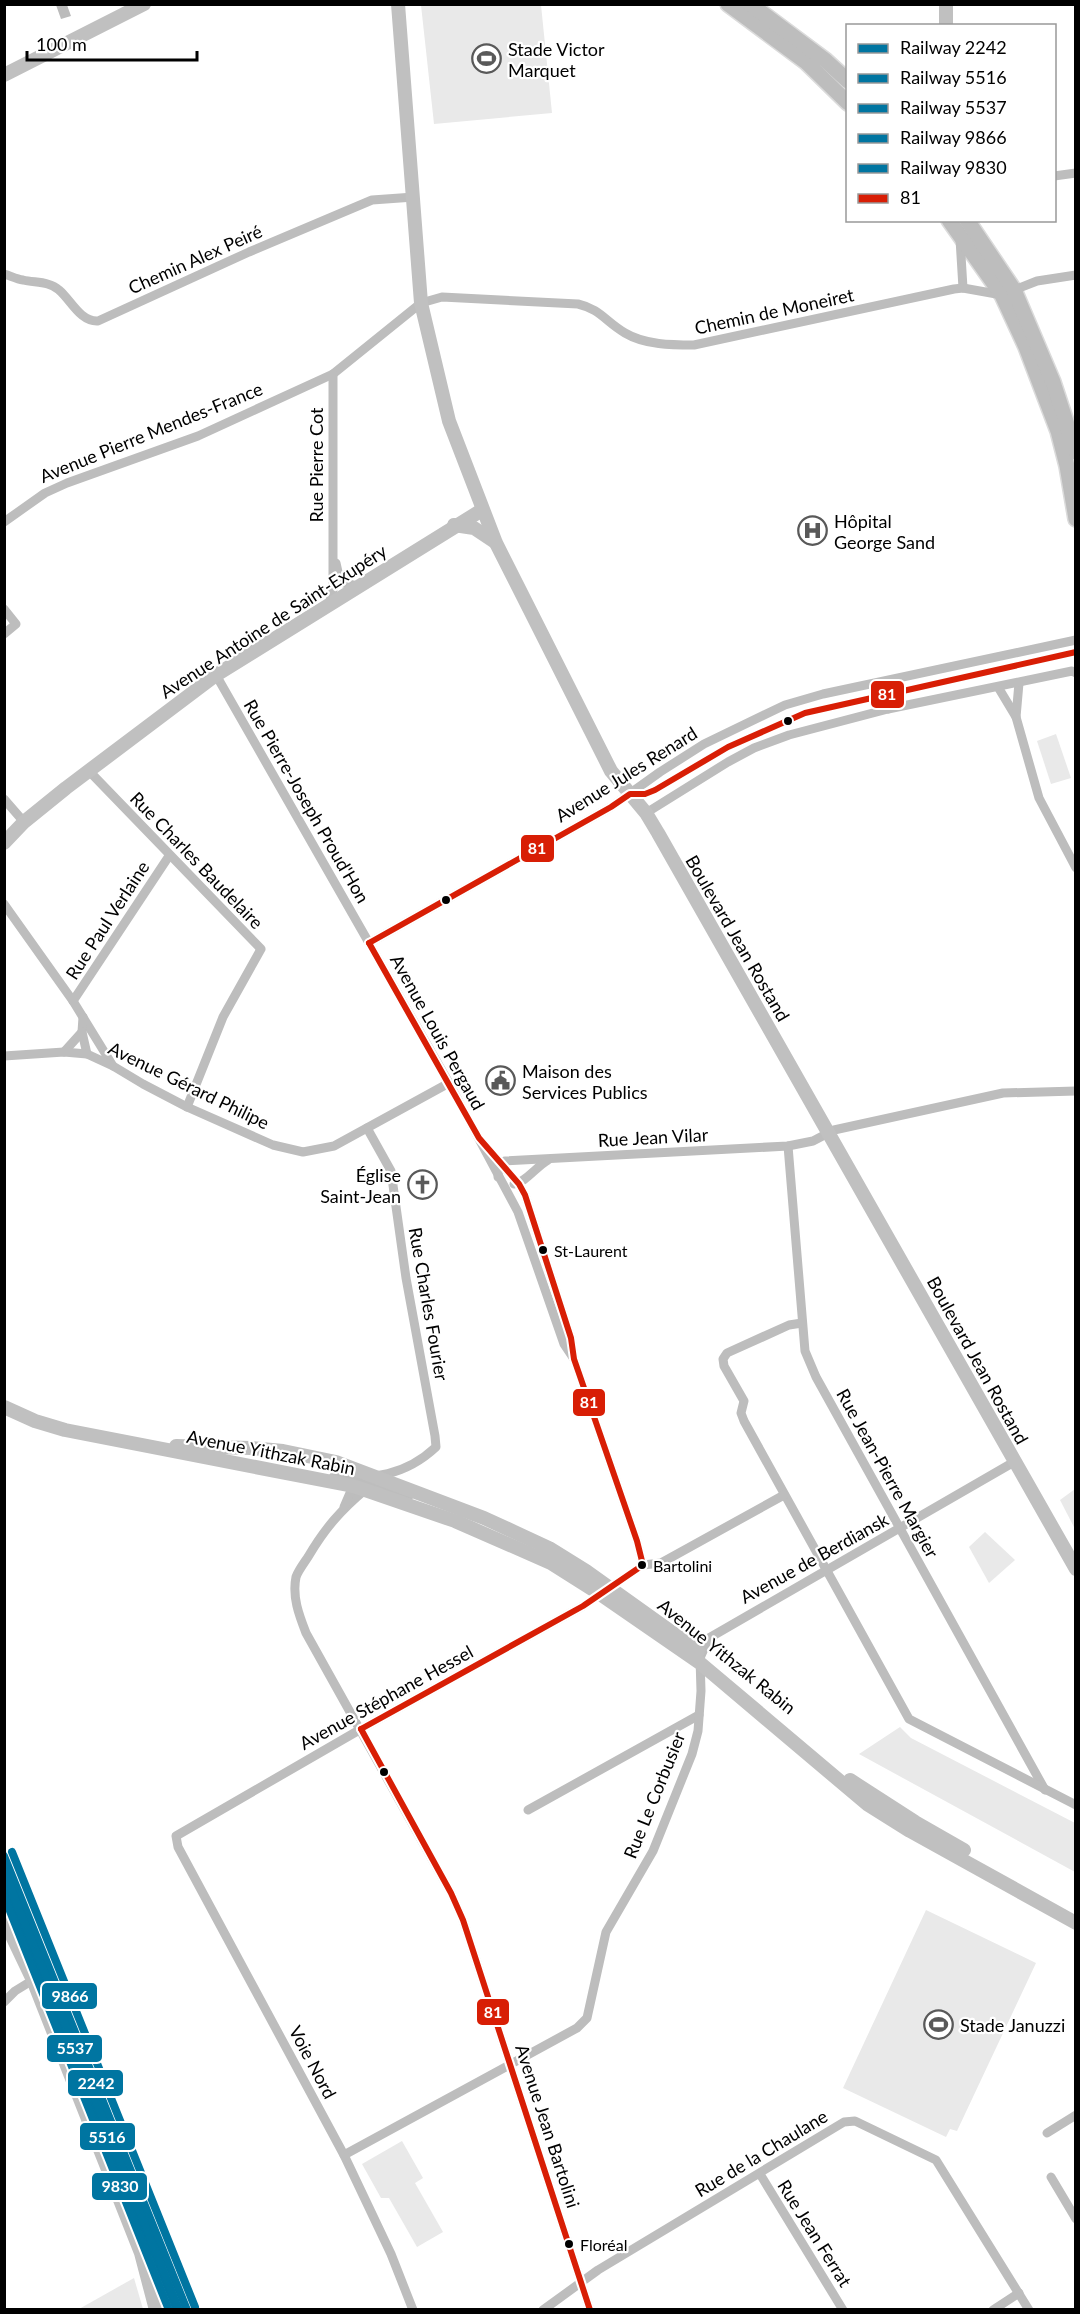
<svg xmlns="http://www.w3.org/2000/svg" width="1080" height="2314" viewBox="0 0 1080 2314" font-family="Lato,sans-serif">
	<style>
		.green { fill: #e9e9e9 }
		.water { fill: #bbb }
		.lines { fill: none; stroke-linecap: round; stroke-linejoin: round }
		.primary-casing { stroke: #dbdbdb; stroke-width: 18 }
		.street { stroke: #bdbdbd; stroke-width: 9 }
		.secondary { stroke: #c0c0c0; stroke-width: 14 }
		.primary { stroke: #bdbdbd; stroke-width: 15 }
		.rail { stroke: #bdbdbd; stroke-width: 4; stroke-dasharray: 9 3 1.5 3; stroke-linecap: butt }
		.bus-1-casing { stroke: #fff; stroke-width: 10 }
		.bus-1 { stroke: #d81e05; stroke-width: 6 }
		.rail-1-casing { stroke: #fff; stroke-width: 12 }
		.rail-2-casing { stroke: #fff; stroke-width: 12 }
		.rail-3-casing { stroke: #fff; stroke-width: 12 }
		.rail-4-casing { stroke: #fff; stroke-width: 12 }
		.rail-5-casing { stroke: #fff; stroke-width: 12 }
		.rail-1 { stroke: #0075a1; stroke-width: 8 }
		.rail-2 { stroke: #0075a1; stroke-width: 8 }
		.rail-3 { stroke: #0075a1; stroke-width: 8 }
		.rail-4 { stroke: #0075a1; stroke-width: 8 }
		.rail-5 { stroke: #0075a1; stroke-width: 8 }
		.bus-dot { fill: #000; stroke: #fff; stroke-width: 2 }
		.labels { text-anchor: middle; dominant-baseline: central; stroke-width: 4.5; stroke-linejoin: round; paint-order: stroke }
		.bus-label { font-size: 16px; fill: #000; stroke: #fff; text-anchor: start }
		.poi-label { font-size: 18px; fill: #000; stroke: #fff; text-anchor: start }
		.street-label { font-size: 18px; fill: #000; stroke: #fff }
		.line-badge { stroke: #fff; stroke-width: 2 }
		.badge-label { font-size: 16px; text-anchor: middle; font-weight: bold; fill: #fff }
	</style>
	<rect width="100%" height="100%" fill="#fff"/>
	<g class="green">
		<path d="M421,5H541L552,113L434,124Z"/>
		<path d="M1056,734L1071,778L1051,784L1037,741Z"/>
		<path d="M1075,1489V1529L1060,1500Z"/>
		<path d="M985,1532L1015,1560L989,1583L969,1547Z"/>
		<path d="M900,1727L911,1738L1075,1823V1872L859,1754Z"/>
		<path d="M926,1910L1036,1963L957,2131L950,2129L946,2137L843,2088Z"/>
		<path d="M402,2141L423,2178L415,2183L443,2232L417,2247L389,2198H381L362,2164Z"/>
		<path d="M134,2278L143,2309H79Z"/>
	</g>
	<path class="water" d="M56,5H67L71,16L61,19Z"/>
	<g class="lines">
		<defs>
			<g id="primary">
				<path d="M728,4L806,62L848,103"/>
				<path d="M750,4L825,60L848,81"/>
				<path d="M949,220L1002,295L1026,347L1058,431L1067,466L1076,519"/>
				<path d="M967,220L1014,290L1053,382L1076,452"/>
			</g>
		</defs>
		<use href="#primary" class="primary-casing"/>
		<g class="street">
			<path d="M1054,176L1076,173"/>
			<path d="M960,239L963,288"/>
			<path d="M4,274C11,276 16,279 23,280C35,283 49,281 59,290C71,300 80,322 98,321L249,252L372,200L414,197"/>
			<path d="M1014,290L1037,281L1076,275"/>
			<path d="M4,522L45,493L67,483L198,436L333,374L421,303L442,297L578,304C600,309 606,322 625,333C645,345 672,345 694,345L954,289L963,288L1002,295"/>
			<path d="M336,563L338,572L344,583L357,586"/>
			<path d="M329,604L333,590V374"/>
			<path d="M4,609L16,624L4,634"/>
			<path d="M216,675L449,1083L518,1212L564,1344L574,1359"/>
			<path d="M883,682L888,709"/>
			<path d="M998,687L1016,717L1039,798L1076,868"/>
			<path d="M1016,717L1019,683"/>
			<path d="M89,771L261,949L223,1017L187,1107"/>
			<path d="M4,799L24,822"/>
			<path d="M646,813L728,762L754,748L789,735L888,709L1072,671L1076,673"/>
			<path d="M4,904L73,1001L113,1066"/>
			<path d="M369,943L611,807L660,772L704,744L785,705L823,694L1076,640"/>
			<path d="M73,1001L169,856"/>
			<path d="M83,1017L82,1032L87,1054"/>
			<path d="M64,1052L82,1032"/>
			<path d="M4,1056L64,1052L87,1054L113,1066L143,1084L187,1107L273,1145L303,1152L334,1146L449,1083"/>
			<path d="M788,1146L805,1351L816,1377L1045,1790"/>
			<path d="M486,1147L519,1184L525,1195L571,1338L574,1359L637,1541L643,1565"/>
			<path d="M498,1177C498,1170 498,1164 505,1161L788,1146L813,1141L834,1130L1003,1093L1076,1091"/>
			<path d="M514,1184C525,1183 537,1166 548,1160"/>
			<path d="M802,1323L789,1325L727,1353L723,1359L724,1366L744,1401L741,1413L744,1421L909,1719L1076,1805"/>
			<path d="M361,1472L367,1483L366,1489C341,1510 325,1528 308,1557C304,1563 298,1571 296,1577C292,1597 299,1615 306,1633L451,1893L463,1920L590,2310"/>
			<path d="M333,1477C373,1479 405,1476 436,1447L435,1436L406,1278L391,1171L367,1128"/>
			<path d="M344,1507L353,1486C372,1479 391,1490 409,1496"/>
			<path d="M643,1565L661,1563L784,1495"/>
			<path d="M528,1810L699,1715"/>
			<path d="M4,2002L15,1991L33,1980"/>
			<path d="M1047,2133L1076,2115"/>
			<path d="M344,2155L577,2028L587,2018L606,1932L653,1851L692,1754L698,1731L701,1691L700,1658L709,1638L1014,1462"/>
			<path d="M760,2174L843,2310"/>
			<path d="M1051,2177L1076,2219"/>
			<path d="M413,2310L391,2254L344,2155L178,1847L176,1836L361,1729L583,1606L643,1565"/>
			<path d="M543,2310L598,2270L844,2122L855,2121L936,2160L1029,2310"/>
			<path d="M993,2310L1019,2293"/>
		</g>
		<g class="secondary">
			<path d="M398,4L421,303L449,421L496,543L611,771L646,813L658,833L1076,1569"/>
			<path d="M946,4V26"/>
			<path d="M4,75L144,4"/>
			<path d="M454,525L474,528L495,542"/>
			<path d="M4,843L24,822L66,788L216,675L482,510"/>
			<path d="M4,1407L35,1421L65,1430L353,1486L455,1521L551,1563L600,1594L700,1663L867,1804L910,1831L1076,1923"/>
			<path d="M176,1446L251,1448L283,1451L336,1462L484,1518L549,1548L586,1571L698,1651"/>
			<path d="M850,1780L915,1822L964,1850"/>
			<path d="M4,1919L33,1980L141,2253L156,2310"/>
		</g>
		<use href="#primary" class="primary"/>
		<path class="rail" d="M4,1874L22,1914"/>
		<defs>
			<g id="bus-1">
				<path d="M369,943L611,807L630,794H645L655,790L728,747L805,713L1076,652"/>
				<path d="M369,943L479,1138L519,1184L525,1195L571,1338L574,1359L637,1541L643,1565"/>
				<path d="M361,1729L451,1893L463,1920L590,2310"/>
				<path d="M361,1729L583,1606L643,1565"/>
			</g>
		</defs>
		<use href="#bus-1" class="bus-1-casing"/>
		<use href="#bus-1" class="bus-1"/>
		<defs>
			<path id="rail-1" d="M4,1856L187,2310"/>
			<path id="rail-2" d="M4,1880L177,2310"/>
			<path id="rail-3" d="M4,1871L179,2310"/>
			<path id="rail-4" d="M12,1852L195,2307"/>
			<path id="rail-5" d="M4,1896L169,2310"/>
		</defs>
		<use href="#rail-1" class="rail-1-casing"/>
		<use href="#rail-2" class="rail-2-casing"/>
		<use href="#rail-3" class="rail-3-casing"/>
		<use href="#rail-4" class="rail-4-casing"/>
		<use href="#rail-5" class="rail-5-casing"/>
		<use href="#rail-1" class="rail-1"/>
		<use href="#rail-2" class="rail-2"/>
		<use href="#rail-3" class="rail-3"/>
		<use href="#rail-4" class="rail-4"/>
		<use href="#rail-5" class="rail-5"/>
	</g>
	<defs>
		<symbol id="stadium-ring" viewBox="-11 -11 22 22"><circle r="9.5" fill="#fff" stroke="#595959" stroke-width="1.5"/><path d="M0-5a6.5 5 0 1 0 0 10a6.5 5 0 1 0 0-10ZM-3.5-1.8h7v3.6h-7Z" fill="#595959"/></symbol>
		<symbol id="hospital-ring" viewBox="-11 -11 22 22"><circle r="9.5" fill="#fff" stroke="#595959" stroke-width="1.5"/><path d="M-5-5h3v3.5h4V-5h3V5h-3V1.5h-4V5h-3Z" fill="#595959"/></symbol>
		<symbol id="civic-ring" viewBox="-11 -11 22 22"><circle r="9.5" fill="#fff" stroke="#595959" stroke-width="1.5"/><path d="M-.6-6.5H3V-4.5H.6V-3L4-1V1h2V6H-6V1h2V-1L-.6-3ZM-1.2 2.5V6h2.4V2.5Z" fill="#595959"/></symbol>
		<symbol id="church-ring" viewBox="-11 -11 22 22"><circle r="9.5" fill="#fff" stroke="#595959" stroke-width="1.5"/><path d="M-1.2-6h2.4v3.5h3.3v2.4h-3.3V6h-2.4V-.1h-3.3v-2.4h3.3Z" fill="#595959"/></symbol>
	</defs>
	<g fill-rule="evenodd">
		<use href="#stadium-ring" x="470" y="42" width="33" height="33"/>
		<use href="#hospital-ring" x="796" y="514" width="33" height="33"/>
		<use href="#civic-ring" x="484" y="1064" width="33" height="33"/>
		<use href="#church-ring" x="406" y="1168" width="33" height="33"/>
		<use href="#stadium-ring" x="922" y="2008" width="33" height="33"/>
	</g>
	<g class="bus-dot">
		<circle cx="788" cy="721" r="5"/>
		<circle cx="446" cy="900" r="5"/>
		<circle cx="543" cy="1250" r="5"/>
		<circle cx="642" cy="1565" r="5"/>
		<circle cx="384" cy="1772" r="5"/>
		<circle cx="569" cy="2244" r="5"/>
	</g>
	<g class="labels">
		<g class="bus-label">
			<text x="554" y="1250">St-Laurent</text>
			<text x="653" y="1565">Bartolini</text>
			<text x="580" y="2244">Floréal</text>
		</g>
		<g class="poi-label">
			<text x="508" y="49">Stade Victor<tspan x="508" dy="21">Marquet</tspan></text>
			<text x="834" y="521">Hôpital<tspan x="834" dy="21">George Sand</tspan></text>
			<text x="522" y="1071">Maison des<tspan x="522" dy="21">Services Publics</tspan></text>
			<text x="401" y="1175" text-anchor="end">Église<tspan x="401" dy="21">Saint-Jean</tspan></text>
			<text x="960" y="2025">Stade Januzzi</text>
		</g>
		<g class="street-label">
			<text transform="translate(195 259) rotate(-24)">Chemin Alex Peiré</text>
			<text transform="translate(774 311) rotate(-12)">Chemin de Moneiret</text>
			<text transform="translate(151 432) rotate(-22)">Avenue Pierre Mendes-France</text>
			<text transform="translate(316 465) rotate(-90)">Rue Pierre Cot</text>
			<text transform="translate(273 621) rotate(-33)">Avenue Antoine de Saint-Exupéry</text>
			<text transform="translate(626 774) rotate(-32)">Avenue Jules Renard</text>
			<text transform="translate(307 801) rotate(60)">Rue Pierre-Joseph Proud'Hon</text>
			<text transform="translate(197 860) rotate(46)">Rue Charles Baudelaire</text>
			<text transform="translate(107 920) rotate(-57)">Rue Paul Verlaine</text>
			<text transform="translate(738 938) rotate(60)">Boulevard Jean Rostand</text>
			<text transform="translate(438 1032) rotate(61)">Avenue Louis Pergaud</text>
			<text transform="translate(189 1085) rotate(26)">Avenue Gérard Philipe</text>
			<text transform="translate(653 1137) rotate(-3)">Rue Jean Vilar</text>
			<text transform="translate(429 1304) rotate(80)">Rue Charles Fourier</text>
			<text transform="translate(978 1360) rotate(61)">Boulevard Jean Rostand</text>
			<text transform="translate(271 1452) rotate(11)">Avenue Yithzak Rabin</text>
			<text transform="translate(888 1473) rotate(61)">Rue Jean-Pierre Margier</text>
			<text transform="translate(814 1558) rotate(-29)">Avenue de Berdiansk</text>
			<text transform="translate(727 1656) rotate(39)">Avenue Yithzak Rabin</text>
			<text transform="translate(386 1697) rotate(-29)">Avenue Stéphane Hessel</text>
			<text transform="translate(654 1795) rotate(-68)">Rue Le Corbusier</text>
			<text transform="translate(313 2062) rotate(62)">Voie Nord</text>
			<text transform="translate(548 2126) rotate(72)">Avenue Jean Bartolini</text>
			<text transform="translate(761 2153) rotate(-31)">Rue de la Chaulane</text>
			<text transform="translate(815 2233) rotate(58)">Rue Jean Ferrat</text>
		</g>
	</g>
	<g class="line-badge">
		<rect x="870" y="680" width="35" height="29" rx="6" fill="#d81e05"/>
		<rect x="520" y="834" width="35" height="29" rx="6" fill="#d81e05"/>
		<rect x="572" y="1388" width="34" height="29" rx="6" fill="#d81e05"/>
		<rect x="41" y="1982" width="57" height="28" rx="6" fill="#0075a1"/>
		<rect x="476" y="1998" width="34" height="28" rx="6" fill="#d81e05"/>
		<rect x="46" y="2034" width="57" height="29" rx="6" fill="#0075a1"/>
		<rect x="67" y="2069" width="57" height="28" rx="6" fill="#0075a1"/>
		<rect x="79" y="2122" width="57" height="29" rx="6" fill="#0075a1"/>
		<rect x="91" y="2172" width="57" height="29" rx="6" fill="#0075a1"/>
	</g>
	<g class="badge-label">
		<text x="887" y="700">81</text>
		<text x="537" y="854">81</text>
		<text x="589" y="1408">81</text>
		<text x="70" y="2002">9866</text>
		<text x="493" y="2018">81</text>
		<text x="75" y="2054">5537</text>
		<text x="96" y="2089">2242</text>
		<text x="107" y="2143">5516</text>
		<text x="120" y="2192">9830</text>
	</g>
	<rect width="1080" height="2314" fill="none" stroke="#000000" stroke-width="12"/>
	<rect x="846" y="24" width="210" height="198" fill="#ffffff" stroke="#999999" stroke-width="1.5"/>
	<rect x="858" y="44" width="30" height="9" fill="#0075a1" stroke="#999999" stroke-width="1.5"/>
	<text x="900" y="54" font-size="18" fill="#000000">Railway 2242</text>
	<rect x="858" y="74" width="30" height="9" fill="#0075a1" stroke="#999999" stroke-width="1.5"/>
	<text x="900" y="84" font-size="18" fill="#000000">Railway 5516</text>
	<rect x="858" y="104" width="30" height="9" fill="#0075a1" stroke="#999999" stroke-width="1.5"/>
	<text x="900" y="114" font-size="18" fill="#000000">Railway 5537</text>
	<rect x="858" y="134" width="30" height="9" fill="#0075a1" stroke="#999999" stroke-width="1.5"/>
	<text x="900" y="144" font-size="18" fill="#000000">Railway 9866</text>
	<rect x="858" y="164" width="30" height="9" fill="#0075a1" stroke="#999999" stroke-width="1.5"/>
	<text x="900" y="174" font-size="18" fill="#000000">Railway 9830</text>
	<rect x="858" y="194" width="30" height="9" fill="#d81e05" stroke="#999999" stroke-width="1.5"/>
	<text x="900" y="204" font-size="18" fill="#000000">81</text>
	<path d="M27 51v9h170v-9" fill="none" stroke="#000000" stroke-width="3"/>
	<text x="36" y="51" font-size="18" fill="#000000" stroke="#ffffff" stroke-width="4.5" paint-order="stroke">100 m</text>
</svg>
